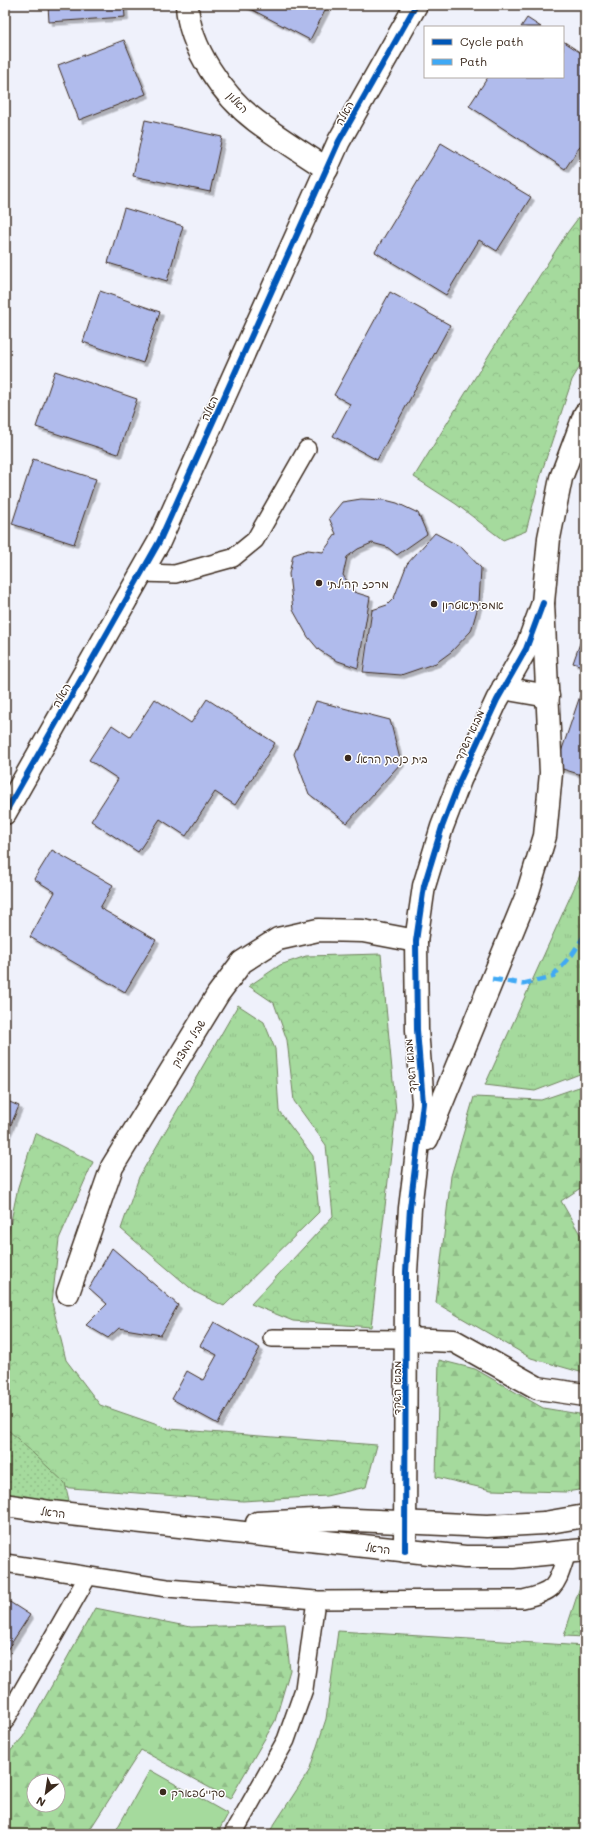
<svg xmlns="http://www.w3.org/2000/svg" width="590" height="1839" viewBox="0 0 590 1839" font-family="Mali,'Playpen Sans Hebrew',sans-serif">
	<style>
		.grass { fill: url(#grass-tufts); stroke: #70825e }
		.forest { fill: url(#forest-firs); stroke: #70825e; fill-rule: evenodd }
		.park { fill: url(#park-crowns); stroke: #70825e }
		.garden { fill: url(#garden-dots); stroke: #70825e }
		.pitch { fill: #a5da9d; stroke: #70825e }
		.building { fill: #b0bbec; stroke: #3b2a1e; filter: url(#shadow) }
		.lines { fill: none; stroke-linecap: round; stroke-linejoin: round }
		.service-casing { stroke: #3b2a1e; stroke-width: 20 }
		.minor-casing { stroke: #3b2a1e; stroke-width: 25 }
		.tertiary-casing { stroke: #3b2a1e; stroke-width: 25 }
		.secondary-casing { stroke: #3b2a1e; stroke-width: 25 }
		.service { stroke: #fff; stroke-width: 17 }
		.minor { stroke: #fff; stroke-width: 22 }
		.tertiary { stroke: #fff; stroke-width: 22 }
		.secondary { stroke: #fff; stroke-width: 22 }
		.quiet { stroke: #3fa9f5; stroke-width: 5; stroke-dasharray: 10 5; stroke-linecap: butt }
		.cycleway-casing { stroke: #fff; stroke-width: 8 }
		.cycleway { stroke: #0057b8; stroke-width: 6 }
		.poi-dot { fill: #3b2a1e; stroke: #fff; stroke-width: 1.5 }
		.labels { text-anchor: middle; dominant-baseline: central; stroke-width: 3; stroke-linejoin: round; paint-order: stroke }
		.street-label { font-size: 11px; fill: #3b2a1e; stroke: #fff }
		.poi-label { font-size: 11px; fill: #3b2a1e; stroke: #fff; text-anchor: start }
	</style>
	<defs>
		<pattern id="grass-tufts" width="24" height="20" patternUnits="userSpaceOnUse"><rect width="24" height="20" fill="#a5da9d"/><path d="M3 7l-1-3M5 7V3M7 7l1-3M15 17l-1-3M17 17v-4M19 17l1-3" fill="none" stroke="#8fbb87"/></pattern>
		<pattern id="forest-firs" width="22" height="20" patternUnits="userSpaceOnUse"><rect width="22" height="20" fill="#a5da9d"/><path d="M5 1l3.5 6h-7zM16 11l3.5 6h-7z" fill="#8fbb87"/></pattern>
		<pattern id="park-crowns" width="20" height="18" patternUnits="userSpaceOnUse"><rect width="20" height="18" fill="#a5da9d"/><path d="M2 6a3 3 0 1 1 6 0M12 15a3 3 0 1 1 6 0" fill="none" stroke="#8fbb87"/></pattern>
		<pattern id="garden-dots" width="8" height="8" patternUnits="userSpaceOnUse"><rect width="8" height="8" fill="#a5da9d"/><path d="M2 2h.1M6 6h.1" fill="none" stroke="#8fbb87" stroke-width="1.8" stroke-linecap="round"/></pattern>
		<filter id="shadow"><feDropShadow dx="3.5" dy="3.5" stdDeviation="0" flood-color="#0004"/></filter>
	</defs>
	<rect width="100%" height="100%" fill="#eff1fb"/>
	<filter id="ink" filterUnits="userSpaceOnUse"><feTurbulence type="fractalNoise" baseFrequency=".025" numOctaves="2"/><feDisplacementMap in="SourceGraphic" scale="8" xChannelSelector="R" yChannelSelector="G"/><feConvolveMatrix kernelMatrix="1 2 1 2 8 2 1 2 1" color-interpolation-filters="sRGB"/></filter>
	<g filter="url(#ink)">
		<g class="grass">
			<path d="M585,864V1072L535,1091L485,1085Z"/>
			<path d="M238,1005L264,1022L275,1049L279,1111L313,1156L319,1212L224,1306L195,1292L121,1229L139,1177Z"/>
			<path d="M338,1631L585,1646V1834H268L309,1771L326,1719Z"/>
		</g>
		<g class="forest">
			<path d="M585,1085V1185L561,1201L585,1243V1372H580L531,1358L436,1303L451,1176L474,1097L541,1100Z"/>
			<path d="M439,1360L475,1369L543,1408L585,1415V1489L566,1492L491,1490L436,1477Z"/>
			<path d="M95,1608L191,1627L285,1624L290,1670L275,1721L230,1799L141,1750L87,1834H6L5,1757L23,1737ZM34,1781H58V1805H34Z"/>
		</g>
		<g class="park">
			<path d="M585,209V358L572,380L542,471L526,531L503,540L456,504L414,477L492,350L567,233Z"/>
			<path d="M381,954L396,1112L371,1327L293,1321L251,1304L333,1216L326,1145L294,1101L287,1040L274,1003L249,986L280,965L306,956Z"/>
			<path d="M35,1133L93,1162L59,1239L52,1303L66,1360L100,1405L169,1429L377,1445L366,1487L326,1496L243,1501L5,1483V1250L18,1187Z"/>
			<path d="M585,1571V1637L564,1636Z"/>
		</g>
		<path class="garden" d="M5,1427L65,1483L70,1505L5,1496Z"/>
		<path class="pitch" d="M150,1770L228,1814L217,1834H114Z"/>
		<g class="building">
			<path d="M48,5H124L125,17L49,22Z"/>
			<path d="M243,5H328L310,40Z"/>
			<path d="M527,18L541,27H521Z"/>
			<path d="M124,40L146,94L79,120L58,65Z"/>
			<path d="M563,41L581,53L585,46V147L581,145L565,169L469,106L488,77H563Z"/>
			<path d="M145,120L222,137L210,192L133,176Z"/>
			<path d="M441,143L531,197L497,251L479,240L446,295L375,252Z"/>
			<path d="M124,208L183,226L167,281L108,263Z"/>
			<path d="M100,291L160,312L143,363L83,342Z"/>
			<path d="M390,292L450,325L377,460L333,436L350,404L334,395Z"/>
			<path d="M55,371L137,399L118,454L36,427Z"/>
			<path d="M33,459L96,479L74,544L12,524Z"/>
			<path d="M361,499L385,500L397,503L418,513L427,534L397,555L387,547L372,543L358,549L347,557L343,575L354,592L370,597L358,668L335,660L319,650L308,637L293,610L289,574L293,555L308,550L323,552L336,534L329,518L342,502Z"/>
			<path d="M435,533L461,547L481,568L479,603L471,631L451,652L436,663L401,675L363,672L372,610L387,605L394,598L407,564Z"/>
			<path d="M585,549V561L579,555Z"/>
			<path d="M585,629V667L573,663Z"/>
			<path d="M581,693L585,694V776L556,767Z"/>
			<path d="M155,699L191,723L207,699L275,743L235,805L215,792L186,836L160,819L138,852L91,821L118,779L89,760L112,725L130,737Z"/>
			<path d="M316,701L390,720L401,763L347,823L309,794L294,754Z"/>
			<path d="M52,850L113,885L100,908L156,940L125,992L30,937L55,892L34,879Z"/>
			<path d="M5,1100L19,1106L5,1138Z"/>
			<path d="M112,1248L178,1305L161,1335L119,1328L108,1338L86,1325L107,1304L89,1288Z"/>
			<path d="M214,1322L260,1348L218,1424L172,1399L187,1371L203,1380L217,1355L200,1346Z"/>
			<path d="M5,1599L30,1615L5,1653Z"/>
		</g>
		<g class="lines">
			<defs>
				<g id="service">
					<path d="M142,573L175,574L233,558L255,540L307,449"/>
					<path d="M272,1338L406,1339"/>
					<path d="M5,1563L167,1588L316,1600L523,1599C558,1591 556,1585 567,1553"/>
					<path d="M5,1721L88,1576"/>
					<path d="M233,1834L286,1740L304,1689L316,1600"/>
				</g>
				<g id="minor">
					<path d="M187,5C189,47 223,96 256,121C279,138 303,153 327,169"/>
					<path d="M503,688L548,696"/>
					<path d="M427,1139L527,895L545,836L551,773L543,603L549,538L561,478L585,414"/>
					<path d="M68,1293L112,1167L218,994L242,962L278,939L318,930L363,931L416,941"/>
					<path d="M406,1339L454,1341L538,1388L585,1395"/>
					<path d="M405,1551L406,1272L410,1208L423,1103L417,1030L416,941L424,886L442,827L460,780L497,700L526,649L543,603"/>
				</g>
				<path id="tertiary" d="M5,813L159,542L339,141L416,5"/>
				<g id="secondary">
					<path d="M5,1505L51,1512L465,1557H513L585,1550"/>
					<path d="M257,1523L333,1519L487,1526L544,1523L585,1516"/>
				</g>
			</defs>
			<use href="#service" class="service-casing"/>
			<use href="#minor" class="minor-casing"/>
			<use href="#tertiary" class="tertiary-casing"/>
			<use href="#secondary" class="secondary-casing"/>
			<use href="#service" class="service"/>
			<use href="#minor" class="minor"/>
			<use href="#tertiary" class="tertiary"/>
			<use href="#secondary" class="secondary"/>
			<path class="quiet" d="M492,979L523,984L552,977L571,956L585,935"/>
			<defs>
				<g id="cycleway">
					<path d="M5,813L159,542L339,141L416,5"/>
					<path d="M405,1551L406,1272L410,1208L423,1103L417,1030L416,941L424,886L442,827L460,780L497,700L526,649L543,603"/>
				</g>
			</defs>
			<use href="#cycleway" class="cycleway-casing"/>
			<use href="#cycleway" class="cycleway"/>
		</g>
	</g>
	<g class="poi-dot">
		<circle cx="319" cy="583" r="4"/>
		<circle cx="434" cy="604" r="4"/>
		<circle cx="348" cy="758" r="4"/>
		<circle cx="163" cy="1792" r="4"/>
	</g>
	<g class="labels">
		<g class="street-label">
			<text transform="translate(238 102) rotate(46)">האלון</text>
			<text transform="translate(344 113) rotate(-61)">האלה</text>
			<text transform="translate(209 408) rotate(-66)">האלה</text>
			<text transform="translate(61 695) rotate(-60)">האלה</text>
			<text transform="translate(469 735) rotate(-65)">מבוא השקד</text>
			<text transform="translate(188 1043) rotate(-58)">שביל המצוק</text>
			<text transform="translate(410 1066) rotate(-95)">מבוא השקד</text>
			<text transform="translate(396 1388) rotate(-90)">מבוא השקד</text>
			<text transform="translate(53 1512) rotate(7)">הראל</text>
			<text transform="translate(378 1548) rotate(7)">הראל</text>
		</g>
		<g class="poi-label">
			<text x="327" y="583">מרכז קהילתי</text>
			<text x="442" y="604">אמפיתיאטרון</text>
			<text x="356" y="758">בית כנסת הראל</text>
			<text x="171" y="1792">סקייטפארק</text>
		</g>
	</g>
	<rect width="590" height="1839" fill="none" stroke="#fff" stroke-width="20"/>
	<rect x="10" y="10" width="570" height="1819" fill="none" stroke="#3b2a1e" stroke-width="1.5" filter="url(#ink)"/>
	<rect x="424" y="26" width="140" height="52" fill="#ffffff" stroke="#b1aaa5"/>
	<rect x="432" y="39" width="20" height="6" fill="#0057b8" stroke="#b1aaa5"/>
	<text x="460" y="46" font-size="12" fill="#3b2a1e">Cycle path</text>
	<rect x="432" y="59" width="20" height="6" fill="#3fa9f5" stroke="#b1aaa5"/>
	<text x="460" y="66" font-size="12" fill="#3b2a1e">Path</text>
	<g transform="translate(46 1793) rotate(210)"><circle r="19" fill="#ffffff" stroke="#b1aaa5"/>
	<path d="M0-3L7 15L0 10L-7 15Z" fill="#3b2a1e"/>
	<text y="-6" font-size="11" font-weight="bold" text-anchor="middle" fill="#3b2a1e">N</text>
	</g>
</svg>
